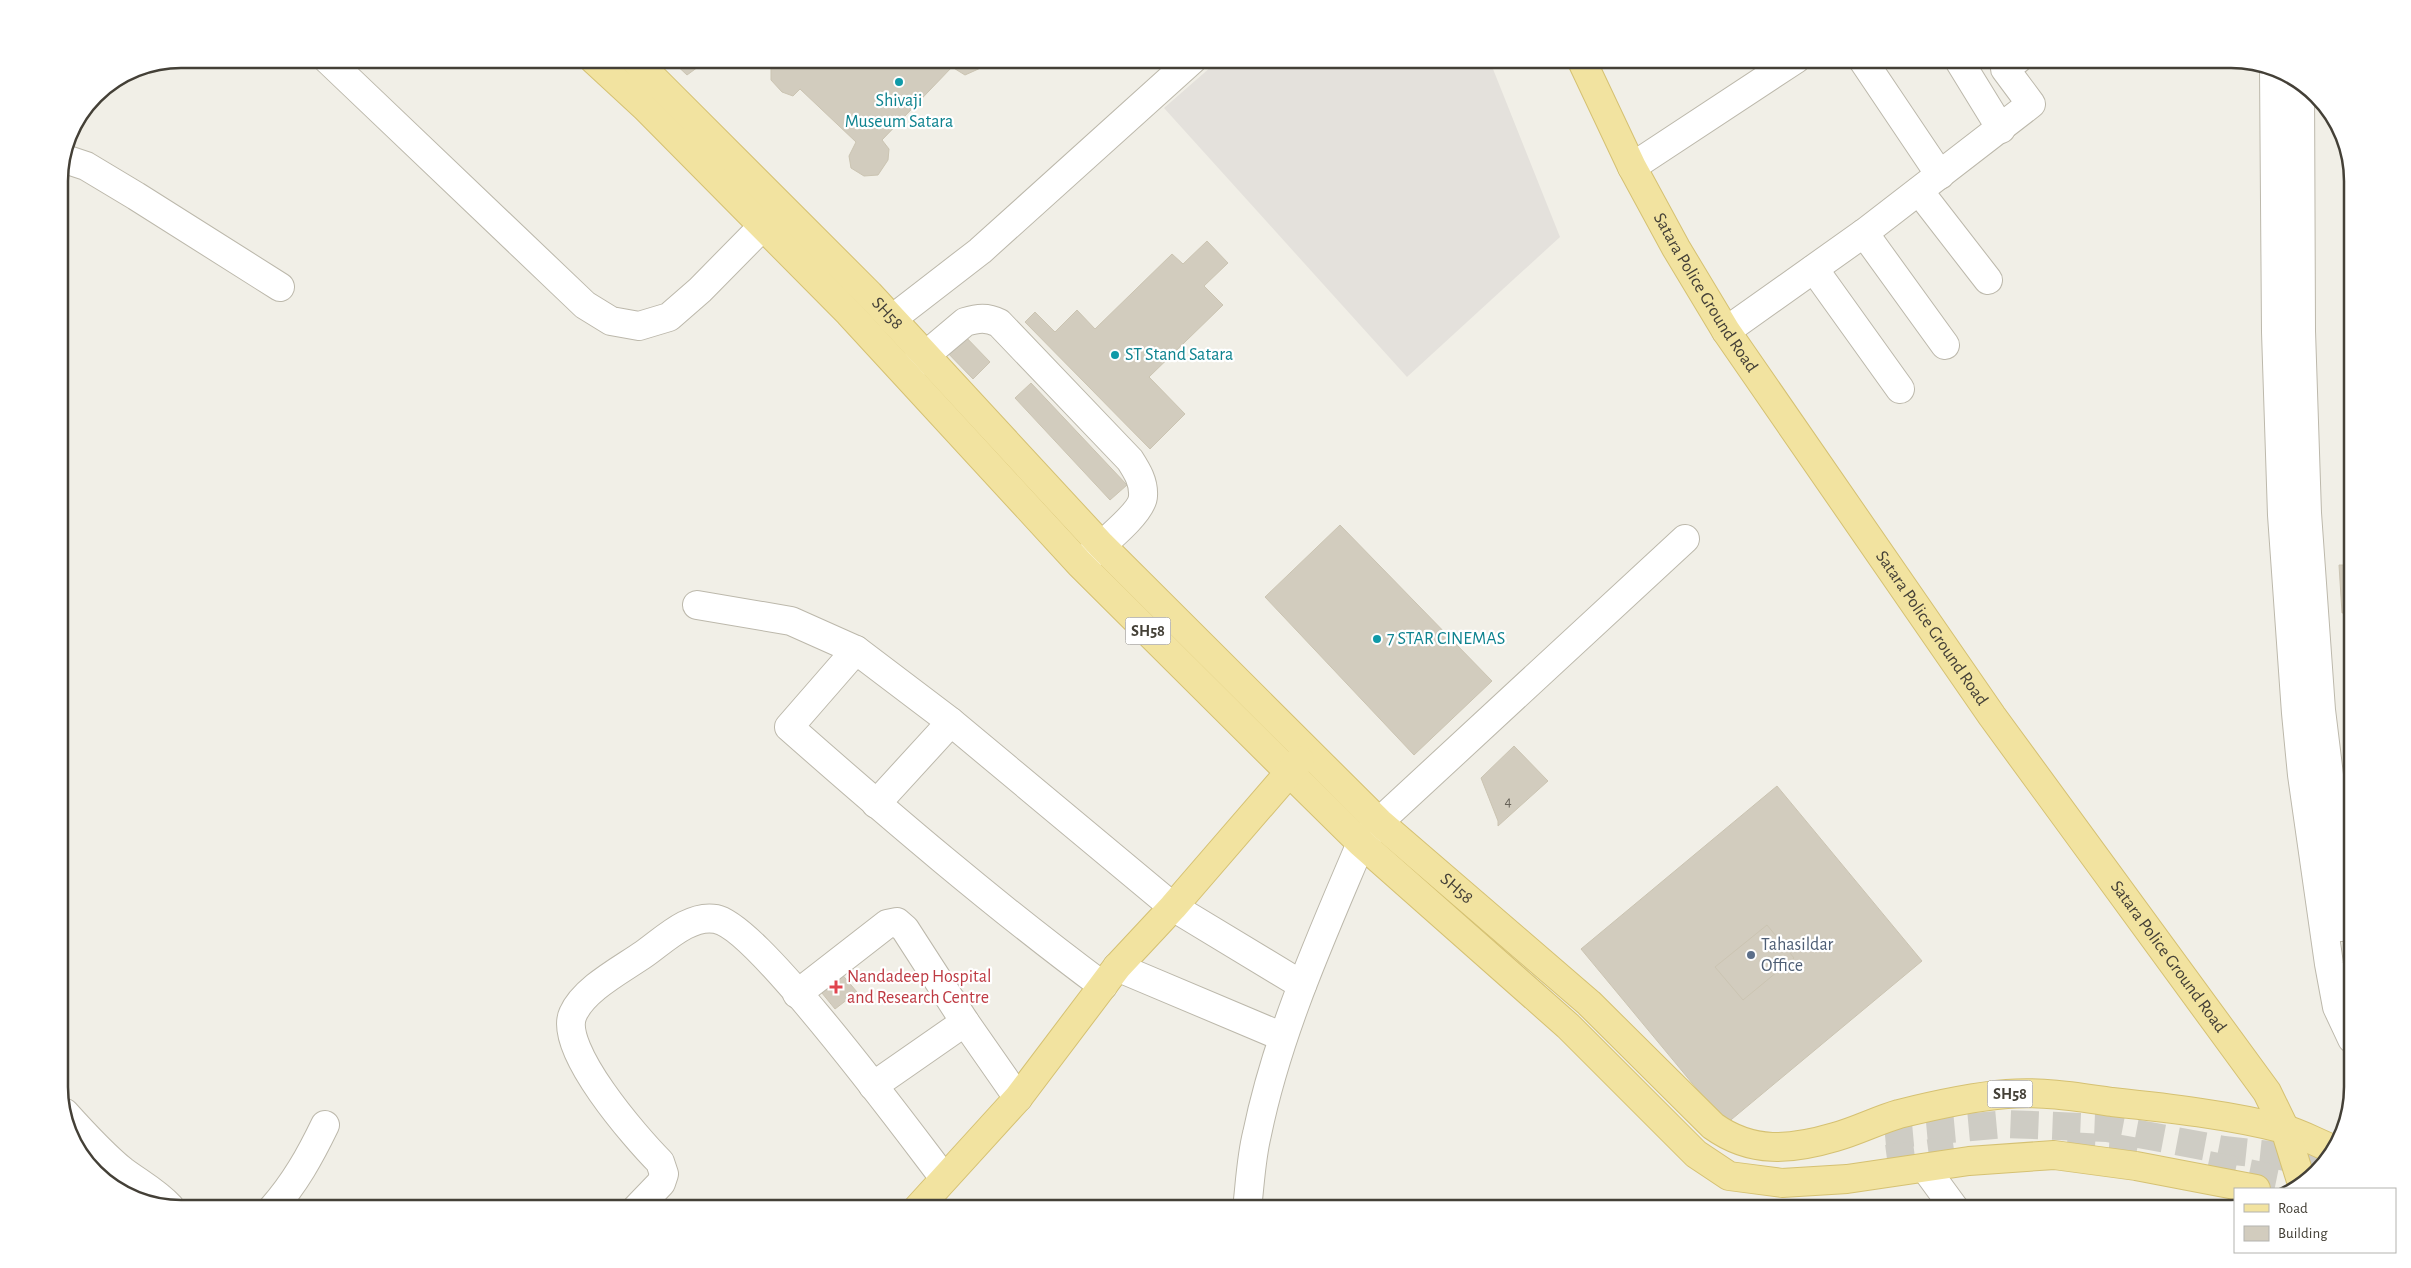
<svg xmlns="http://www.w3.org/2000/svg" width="2411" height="1268" viewBox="0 0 2411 1268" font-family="'Alegreya Sans',sans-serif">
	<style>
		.industrial { fill: #e4e1dc }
		.building { fill: #d2ccbe; stroke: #cbc4b2 }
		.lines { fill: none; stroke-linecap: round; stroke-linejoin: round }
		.major-tunnel { stroke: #ceccc4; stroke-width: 28; stroke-dasharray: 28 14; stroke-linecap: butt }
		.minor-casing { stroke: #bcb8ab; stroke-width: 30 }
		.major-casing { stroke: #d5c172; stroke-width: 30 }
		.minor { stroke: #fff; stroke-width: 28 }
		.major { stroke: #f2e3a0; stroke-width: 28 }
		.culture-dot { fill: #0f9aa8; stroke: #fff; stroke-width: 2 }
		.service-dot { fill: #5c6f8a; stroke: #fff; stroke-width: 2 }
		.health-dot { fill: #e0444e; stroke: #fff; stroke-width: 2 }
		.labels { text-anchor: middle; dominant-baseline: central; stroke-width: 4.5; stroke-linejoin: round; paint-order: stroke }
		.number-label { font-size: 15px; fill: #686359 }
		.shield { fill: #fff; stroke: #7c7973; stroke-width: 1 }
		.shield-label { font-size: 16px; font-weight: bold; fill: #444037 }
		.culture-label { font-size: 18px; fill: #0d838f; stroke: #fff; text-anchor: start }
		.street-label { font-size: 18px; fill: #444037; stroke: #fff }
		.service-label { font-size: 18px; fill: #4e5e75; stroke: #fff; text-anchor: start }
		.health-label { font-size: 18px; fill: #be3a42; stroke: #fff; text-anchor: start }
		.rim { fill: none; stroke: #444037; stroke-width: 2.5 }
	</style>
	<rect width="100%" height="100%" fill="#f1efe7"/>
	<path class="industrial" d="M1220,59H1489L1560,237L1407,377L1164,108Z"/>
	<g class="building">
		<path d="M670,59H709L687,75Z"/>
		<path d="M796,59H989L985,66L965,75L952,67L882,140L889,149L888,160L878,175L864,176L851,168L849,156L856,142L800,89L793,96L782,92L771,80V69L779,61Z"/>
		<path d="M1207,241L1228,263L1204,286L1223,305L1149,377L1185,414L1150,449L1025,322L1035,312L1055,332L1077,310L1095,329L1172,254L1183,264Z"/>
		<path d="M960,331L990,362L973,379L943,348Z"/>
		<path d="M1031,383L1127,485L1110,500L1015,398Z"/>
		<path d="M1340,525L1492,681L1414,755L1265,597Z"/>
		<path d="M2339,565H2352V612L2342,613Z"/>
		<path d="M2352,677V687L2348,688L2345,679Z"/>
		<path d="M1514,746L1548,781L1498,826V821L1481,778Z"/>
		<path d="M1777,786L1922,961L1726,1124L1581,949Z"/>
		<path d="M1767,925L1794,958L1743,1000L1715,967Z"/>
		<path d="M834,965L857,992L835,1009L813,982Z"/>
	</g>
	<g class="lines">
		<g class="major-tunnel">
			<path d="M1885,1135L2006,1124L2107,1128L2224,1150L2281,1156L2318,1166"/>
			<path d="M2067,1146L2121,1149L2149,1154"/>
			<path d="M1887,1159L1954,1150"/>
			<path d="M2208,1165L2302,1184"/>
		</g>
		<defs>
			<g id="minor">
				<path d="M327,59L585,305L611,321L639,326L669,317L700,290L763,226"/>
				<path d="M1862,59L1940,175"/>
				<path d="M1958,59L2001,129"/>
				<path d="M2274,69L2276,332L2282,515L2296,713L2302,775L2329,964L2337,1007L2352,1039"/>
				<path d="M2300,85L2301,331L2307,513L2321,710L2329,775L2341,927"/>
				<path d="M62,158L86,166L136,196L280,287"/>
				<path d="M1632,167L1796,59"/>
				<path d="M1919,191L1988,280"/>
				<path d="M1864,233L1945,345"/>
				<path d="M1814,269L1900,389"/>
				<path d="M892,319L980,251L1193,59"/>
				<path d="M1726,331L1864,233L2031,104L2005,69L2018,59"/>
				<path d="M908,370L965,322C978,318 987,317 999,323L1130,460C1137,471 1144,482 1143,496C1143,513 1097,548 1083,562"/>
				<path d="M697,605L791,621L856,650L951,722L1173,907L1302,985"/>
				<path d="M856,650L789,727C891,817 994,905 1103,986"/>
				<path d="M876,804L951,722"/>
				<path d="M1117,967L1283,1037"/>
				<path d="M797,994L887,924L897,922L905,929L965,1022L1018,1098"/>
				<path d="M873,1086L965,1022"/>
				<path d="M65,1113C83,1133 102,1154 123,1171C139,1183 156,1192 170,1207"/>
				<path d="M1925,1168L1955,1209"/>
				<path d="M272,1209C295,1183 310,1156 325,1125"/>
				<path d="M636,1209L661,1183L664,1174L660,1162C637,1139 557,1048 573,1014C584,989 621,970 644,954C664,940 690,914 716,919C758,927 911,1135 944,1178"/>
				<path d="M1247,1209C1250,1184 1251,1158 1257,1134C1278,1032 1321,938 1361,843L1379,822L1685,539"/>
			</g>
			<g id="major">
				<path d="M593,59L645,107L849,313L1080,564L1289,772L1361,843L1568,1026L1696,1154L1729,1176L1782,1183L1847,1179L1969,1161L2054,1155L2136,1166L2256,1189"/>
				<path id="s1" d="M634,59L869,294L1101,545L1379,822L1589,1003L1713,1126C1752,1154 1791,1150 1835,1137C1857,1131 1878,1120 1899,1114C1935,1105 1971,1097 2007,1094C2042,1091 2078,1097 2112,1102C2168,1108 2230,1115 2284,1129C2300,1133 2317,1143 2333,1149"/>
				<path id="s2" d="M1581,59L1632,167L1676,248L1726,331L1992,716L2267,1092L2285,1129L2302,1184"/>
				<path d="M917,1209L1018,1098L1117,967L1173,907L1300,760"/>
			</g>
		</defs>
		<use href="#minor" class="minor-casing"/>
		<use href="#major" class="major-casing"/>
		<use href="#minor" class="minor"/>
		<use href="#major" class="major"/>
	</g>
	<g class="culture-dot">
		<circle cx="899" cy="82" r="5"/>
		<circle cx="1115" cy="355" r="5"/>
		<circle cx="1377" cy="639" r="5"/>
	</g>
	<circle class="service-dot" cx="1751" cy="955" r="5"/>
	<path class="health-dot" d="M833.5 979.5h5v5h5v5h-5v5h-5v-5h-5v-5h5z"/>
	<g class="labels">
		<g class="number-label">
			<text x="1508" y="801">4</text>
		</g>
		<g class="shield">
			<rect x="1125.5" y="617.5" width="45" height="27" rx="4"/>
			<rect x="1987.5" y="1080.5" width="45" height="27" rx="4"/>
		</g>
		<g class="shield-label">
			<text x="1148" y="631">SH58</text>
			<text x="2010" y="1094">SH58</text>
		</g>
		<g class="culture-label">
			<text x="899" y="101" text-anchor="middle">Shivaji<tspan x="899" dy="21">Museum Satara</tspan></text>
			<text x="1125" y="355">ST Stand Satara</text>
			<text x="1387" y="639">7 STAR CINEMAS</text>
		</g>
		<g class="street-label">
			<text stroke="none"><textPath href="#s2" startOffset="265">Satara Police Ground Road</textPath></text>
			<text stroke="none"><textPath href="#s1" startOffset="359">SH58</textPath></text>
			<text stroke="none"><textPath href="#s2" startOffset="670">Satara Police Ground Road</textPath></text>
			<text stroke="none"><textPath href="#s1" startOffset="1169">SH58</textPath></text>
			<text stroke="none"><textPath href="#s2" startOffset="1075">Satara Police Ground Road</textPath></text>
		</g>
		<g class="service-label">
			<text x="1761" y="945">Tahasildar<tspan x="1761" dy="21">Office</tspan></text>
		</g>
		<g class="health-label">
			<text x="847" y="977">Nandadeep Hospital<tspan x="847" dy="21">and Research Centre</tspan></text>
		</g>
	</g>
	<path d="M0 0H2411V1268H0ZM181 68H2231A113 113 0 0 1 2344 181V1087A113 113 0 0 1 2231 1200H181A113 113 0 0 1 68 1087V181A113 113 0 0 1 181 68Z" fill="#fff" fill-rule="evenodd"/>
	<path class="rim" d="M181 68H2231A113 113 0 0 1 2344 181V1087A113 113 0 0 1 2231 1200H181A113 113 0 0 1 68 1087V181A113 113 0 0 1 181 68Z"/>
	<rect x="2234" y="1188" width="162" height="65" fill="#ffffff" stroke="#b4b3af"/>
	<rect x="2244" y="1204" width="25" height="8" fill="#f2e3a0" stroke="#b4b3af"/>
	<text x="2278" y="1213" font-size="15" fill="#444037">Road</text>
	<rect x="2244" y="1226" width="25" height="15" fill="#d2ccbe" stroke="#b4b3af"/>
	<text x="2278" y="1238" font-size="15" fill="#444037">Building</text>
</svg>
